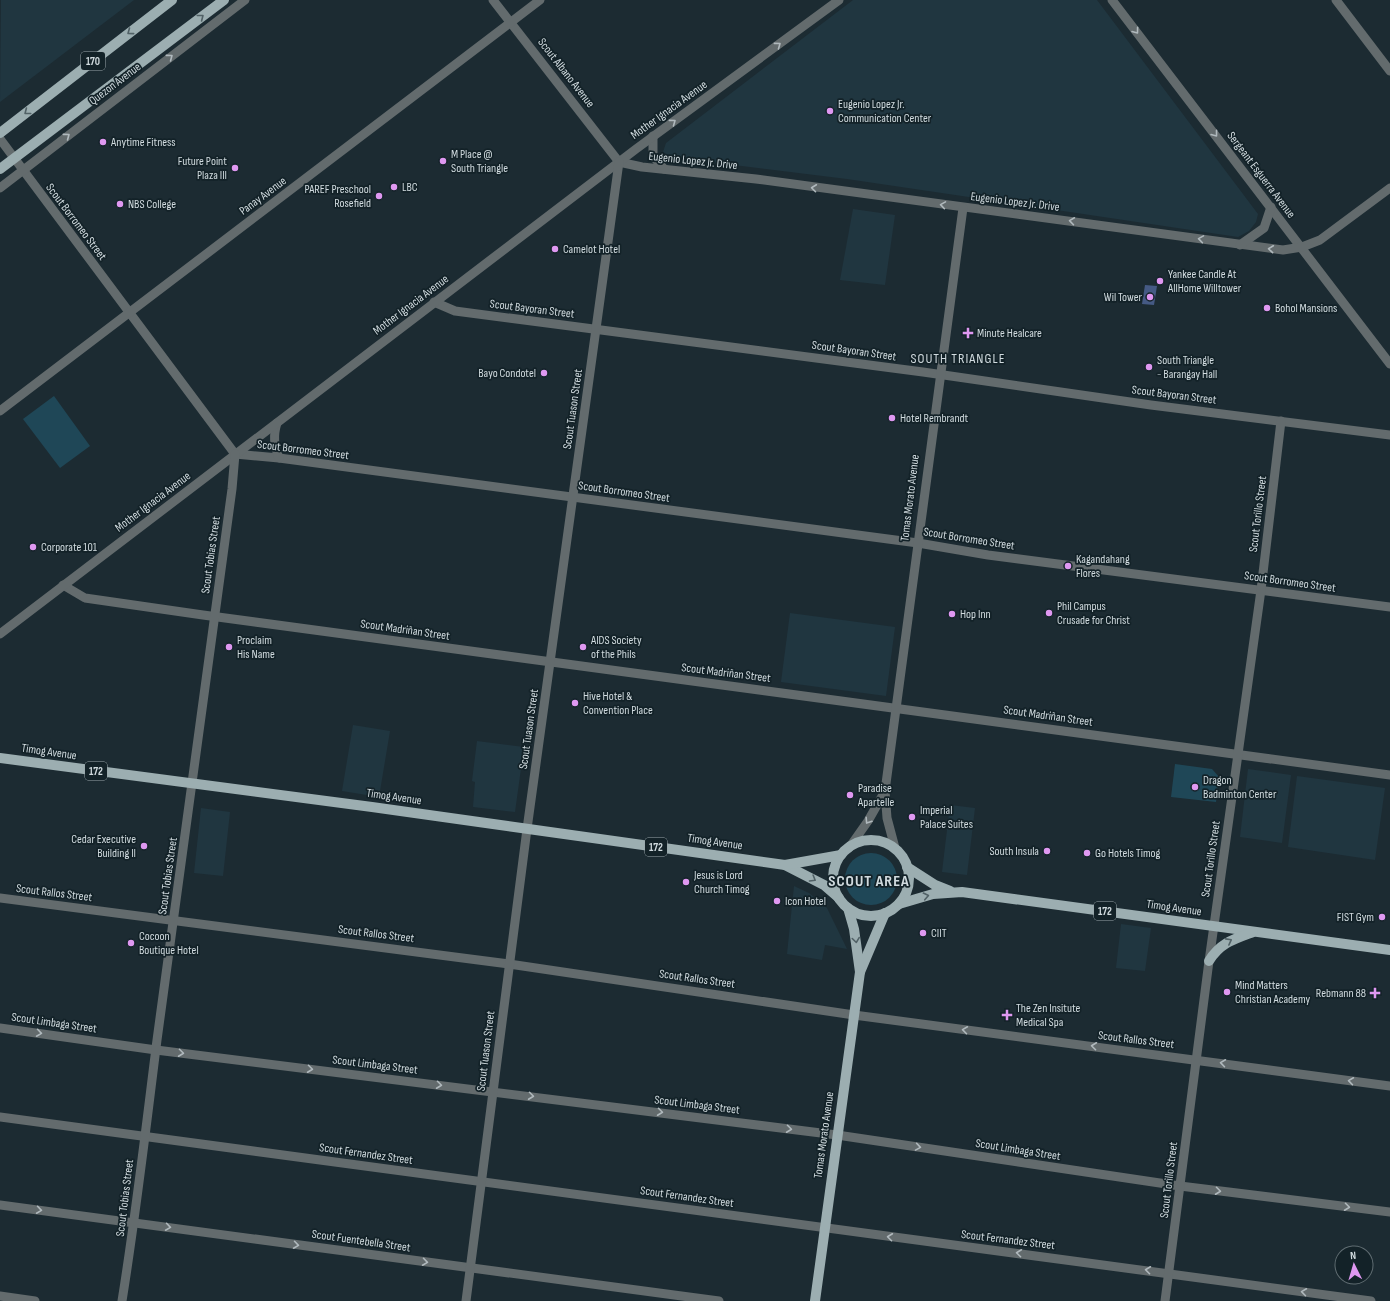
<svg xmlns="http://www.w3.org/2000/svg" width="1390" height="1301" viewBox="0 0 1390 1301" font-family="'Sofia Sans Condensed',sans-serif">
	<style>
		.built { fill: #203640 }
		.green { fill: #1f4757 }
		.water { fill: #455a84 }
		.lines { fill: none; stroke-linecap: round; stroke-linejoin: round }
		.minor { stroke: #636b6d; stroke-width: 9 }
		.major { stroke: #9caeb1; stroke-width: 10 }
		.oneway { stroke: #516166 }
		.oneway2 { stroke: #b0b9bd }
		.poi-dot { fill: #df98f1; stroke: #132228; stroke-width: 1.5 }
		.labels { text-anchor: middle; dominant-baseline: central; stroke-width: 3.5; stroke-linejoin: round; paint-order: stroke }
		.shield { fill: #132228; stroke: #98a4a8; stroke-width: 1 }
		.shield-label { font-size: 11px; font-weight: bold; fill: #d1dbdf }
		.street-label { font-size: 12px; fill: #d1dbdf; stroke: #132228 }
		.poi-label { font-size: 12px; fill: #d1dbdf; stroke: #132228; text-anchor: start }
		.quarter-label { font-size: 14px; letter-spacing: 1px; fill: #d1dbdf; stroke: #132228 }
		.district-label { font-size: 16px; font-weight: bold; letter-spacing: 1px; fill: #d1dbdf; stroke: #132228 }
	</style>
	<rect width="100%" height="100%" fill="#1c2b32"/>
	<g class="built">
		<path d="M1,0H134L0,102Z"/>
		<path d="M853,0H1097L1258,214L1256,222L1249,231L1238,237L847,179L670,157L663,152L666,143Z"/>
		<path d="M853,209L895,215L885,285L840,280Z"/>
		<path d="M790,613L895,627L886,696L781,682Z"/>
		<path d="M353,725L390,731L379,797L342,791Z"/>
		<path d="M477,741L524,747L515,812L473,807L475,782L472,781Z"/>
		<path d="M1248,769L1291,775L1282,843L1240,837Z"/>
		<path d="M1297,776L1385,788L1375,860L1288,847Z"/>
		<path d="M950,805L975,808L967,875L942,872Z"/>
		<path d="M201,808L230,812L223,876L194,873Z"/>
		<path d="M794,886L809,893L827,908L847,949L825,945L822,960L787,954Z"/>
		<path d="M1121,924L1151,928L1145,971L1116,968Z"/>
	</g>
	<g class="green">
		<path d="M54,396L90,446L60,468L23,419Z"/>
		<path d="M1175,764L1212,769L1219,777L1216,802L1171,797Z"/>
		<circle cx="871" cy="879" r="26"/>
	</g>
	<path class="water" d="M1145,285L1157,286L1154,305L1142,304Z"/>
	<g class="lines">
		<g class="minor">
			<path d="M493,0L619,162"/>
			<path d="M1112,0L1390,364"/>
			<path d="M1336,0L1390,71"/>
			<path d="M653,136V156L664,169"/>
			<path d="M0,139L235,454L279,458L918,543L988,555L1390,607"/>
			<path d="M619,162L642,167L756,179L1283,250L1302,247L1320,240L1390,188"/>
			<path d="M0,188L245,0"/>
			<path d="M1240,245L1264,228L1271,207"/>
			<path d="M434,302L455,311L923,372L1151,405L1390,435"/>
			<path d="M0,411L540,0"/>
			<path d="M277,423C273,436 274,445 279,458"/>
			<path d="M63,585L85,598L203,615L1390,775"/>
			<path d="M0,634L636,149L839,0"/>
			<path d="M849,848L868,821L885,791"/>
			<path d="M895,848L887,818L885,791L963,208"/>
			<path d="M0,898L509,964L854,1015L1390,1086"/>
			<path d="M0,1028L156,1050L837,1135L1180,1186L1390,1212"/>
			<path d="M0,1117L1371,1301"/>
			<path d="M0,1205L719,1301"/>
			<path d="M0,1296L35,1301"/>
			<path d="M122,1301C136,1214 146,1127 157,1040C182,856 207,673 232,489L235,454"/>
			<path d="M466,1301L527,829L619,162"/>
			<path d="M1165,1301L1209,961L1261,590L1281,421"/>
		</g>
		<g class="major">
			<path d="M0,133L172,0"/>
			<path d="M0,169L224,0"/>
			<path d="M0,758L372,807L785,865L824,885L839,898"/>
			<circle cx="871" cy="878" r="38"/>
			<path d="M785,865L841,855"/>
			<path d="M907,867L935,885L950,891"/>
			<path d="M899,904L933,894L962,892L1390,950"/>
			<path d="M1209,961C1220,943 1234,939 1253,932"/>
			<path d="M860,972L885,913"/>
			<path d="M815,1301L860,972L854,929L848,908"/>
		</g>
	</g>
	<defs><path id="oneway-chevron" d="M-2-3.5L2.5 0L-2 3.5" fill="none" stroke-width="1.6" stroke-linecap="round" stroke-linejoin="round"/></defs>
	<g class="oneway">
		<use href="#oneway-chevron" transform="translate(201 17) rotate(-38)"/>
		<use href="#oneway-chevron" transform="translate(130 32) rotate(143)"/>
		<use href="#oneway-chevron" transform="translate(27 112) rotate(142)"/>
		<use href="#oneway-chevron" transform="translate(813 879) rotate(31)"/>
		<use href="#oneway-chevron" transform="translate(926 896) rotate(-12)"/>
		<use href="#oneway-chevron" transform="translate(856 940) rotate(82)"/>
		<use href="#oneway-chevron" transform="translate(1229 941) rotate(-28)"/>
	</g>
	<g class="oneway2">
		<use href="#oneway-chevron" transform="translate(1136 31) rotate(53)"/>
		<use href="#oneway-chevron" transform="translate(778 45) rotate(-36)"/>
		<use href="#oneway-chevron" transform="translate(170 57) rotate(-37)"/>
		<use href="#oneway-chevron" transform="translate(673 122) rotate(-36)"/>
		<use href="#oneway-chevron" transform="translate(1215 134) rotate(52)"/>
		<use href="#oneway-chevron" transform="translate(67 136) rotate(-37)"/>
		<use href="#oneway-chevron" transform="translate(814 188) rotate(-173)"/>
		<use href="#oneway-chevron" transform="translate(943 205) rotate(-171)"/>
		<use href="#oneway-chevron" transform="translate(1072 221) rotate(-172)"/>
		<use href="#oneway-chevron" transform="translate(1201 239) rotate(-171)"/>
		<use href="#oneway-chevron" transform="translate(1271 249) rotate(-174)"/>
		<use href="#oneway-chevron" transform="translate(868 821) rotate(123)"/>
		<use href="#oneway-chevron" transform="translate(965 1030) rotate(-172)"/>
		<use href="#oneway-chevron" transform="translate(39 1033) rotate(8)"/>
		<use href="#oneway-chevron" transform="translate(1094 1046) rotate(-173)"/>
		<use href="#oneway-chevron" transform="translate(181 1053) rotate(7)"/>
		<use href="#oneway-chevron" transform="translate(1223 1063) rotate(-172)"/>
		<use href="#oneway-chevron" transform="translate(310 1069) rotate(7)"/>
		<use href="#oneway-chevron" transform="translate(1351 1081) rotate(-172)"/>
		<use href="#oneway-chevron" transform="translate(439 1085) rotate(7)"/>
		<use href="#oneway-chevron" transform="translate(531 1096) rotate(7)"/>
		<use href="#oneway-chevron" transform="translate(660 1112) rotate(7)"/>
		<use href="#oneway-chevron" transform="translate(789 1129) rotate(7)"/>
		<use href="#oneway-chevron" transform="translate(918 1147) rotate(9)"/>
		<use href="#oneway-chevron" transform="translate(1218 1191) rotate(7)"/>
		<use href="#oneway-chevron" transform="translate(1347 1207) rotate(7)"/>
		<use href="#oneway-chevron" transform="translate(39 1210) rotate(8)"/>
		<use href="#oneway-chevron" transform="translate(168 1227) rotate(8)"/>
		<use href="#oneway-chevron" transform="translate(890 1237) rotate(-173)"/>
		<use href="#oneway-chevron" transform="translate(296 1245) rotate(8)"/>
		<use href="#oneway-chevron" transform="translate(1019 1253) rotate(-173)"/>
		<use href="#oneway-chevron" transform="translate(425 1262) rotate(8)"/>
		<use href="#oneway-chevron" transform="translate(1148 1270) rotate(-173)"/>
		<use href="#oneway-chevron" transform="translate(1304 1292) rotate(-172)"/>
	</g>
	<g class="poi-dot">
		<circle cx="830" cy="111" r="4"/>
		<circle cx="103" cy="142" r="4"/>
		<circle cx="443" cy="161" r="4"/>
		<circle cx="235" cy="168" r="4"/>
		<circle cx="394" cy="187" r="4"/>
		<circle cx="379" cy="196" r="4"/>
		<circle cx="120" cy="204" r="4"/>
		<circle cx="555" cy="249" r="4"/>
		<circle cx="1160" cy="281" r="4"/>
		<circle cx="1150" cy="297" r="4"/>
		<circle cx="1267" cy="308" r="4"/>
		<path d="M966 327h4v4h4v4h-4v4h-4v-4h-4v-4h4z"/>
		<circle cx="1149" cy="367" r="4"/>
		<circle cx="544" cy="373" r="4"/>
		<circle cx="892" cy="418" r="4"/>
		<circle cx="33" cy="547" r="4"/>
		<circle cx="1068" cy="566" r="4"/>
		<circle cx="1049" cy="613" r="4"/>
		<circle cx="952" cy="614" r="4"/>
		<circle cx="229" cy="647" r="4"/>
		<circle cx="583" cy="647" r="4"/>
		<circle cx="575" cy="703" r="4"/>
		<circle cx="1195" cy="787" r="4"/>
		<circle cx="850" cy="795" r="4"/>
		<circle cx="912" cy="817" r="4"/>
		<circle cx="144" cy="846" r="4"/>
		<circle cx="1047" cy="851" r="4"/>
		<circle cx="1087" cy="853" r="4"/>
		<circle cx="686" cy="882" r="4"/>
		<circle cx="777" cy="901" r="4"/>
		<circle cx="1382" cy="917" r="4"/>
		<circle cx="923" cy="933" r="4"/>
		<circle cx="131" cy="943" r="4"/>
		<circle cx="1227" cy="992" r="4"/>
		<path d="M1373 987h4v4h4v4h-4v4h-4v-4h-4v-4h4z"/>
		<path d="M1005 1009h4v4h4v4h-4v4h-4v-4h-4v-4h4z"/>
	</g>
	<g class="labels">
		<g class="shield">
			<rect x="81" y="52" width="24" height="18" rx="3"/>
			<rect x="85" y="762" width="22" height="18" rx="3"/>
			<rect x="645" y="838" width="22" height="18" rx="3"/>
			<rect x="1094" y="902" width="22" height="18" rx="3"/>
		</g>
		<g class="shield-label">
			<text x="93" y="61">170</text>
			<text x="96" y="771">172</text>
			<text x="656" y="847">172</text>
			<text x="1105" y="911">172</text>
		</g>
		<g class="street-label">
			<text transform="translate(566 73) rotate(52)">Scout Albano Avenue</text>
			<text transform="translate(115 84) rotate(-37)">Quezon Avenue</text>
			<text transform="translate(669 110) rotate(-36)">Mother Ignacia Avenue</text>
			<text transform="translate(693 161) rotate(6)">Eugenio Lopez Jr. Drive</text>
			<text transform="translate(1261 175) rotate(53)">Sergeant Esguerra Avenue</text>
			<text transform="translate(263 196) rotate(-37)">Panay Avenue</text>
			<text transform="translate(1015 202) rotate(7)">Eugenio Lopez Jr. Drive</text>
			<text transform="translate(76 222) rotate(53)">Scout Borromeo Street</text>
			<text transform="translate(411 305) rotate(-37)">Mother Ignacia Avenue</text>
			<text transform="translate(532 309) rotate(7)">Scout Bayoran Street</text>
			<text transform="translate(854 351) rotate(8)">Scout Bayoran Street</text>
			<text transform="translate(1174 395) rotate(7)">Scout Bayoran Street</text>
			<text transform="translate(573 409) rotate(-82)">Scout Tuason Street</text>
			<text transform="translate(303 450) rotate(7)">Scout Borromeo Street</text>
			<text transform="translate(624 492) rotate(8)">Scout Borromeo Street</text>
			<text transform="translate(910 498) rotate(-83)">Tomas Morato Avenue</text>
			<text transform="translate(153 502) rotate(-37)">Mother Ignacia Avenue</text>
			<text transform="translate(1258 514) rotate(-83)">Scout Torillo Street</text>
			<text transform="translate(969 539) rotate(9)">Scout Borromeo Street</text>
			<text transform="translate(211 555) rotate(-82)">Scout Tobias Street</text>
			<text transform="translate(1290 582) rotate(8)">Scout Borromeo Street</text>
			<text transform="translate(405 630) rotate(8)">Scout Madriñan Street</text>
			<text transform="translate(726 673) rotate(7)">Scout Madriñan Street</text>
			<text transform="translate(1048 716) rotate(8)">Scout Madriñan Street</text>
			<text transform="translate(529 729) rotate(-82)">Scout Tuason Street</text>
			<text transform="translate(49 752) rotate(8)">Timog Avenue</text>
			<text transform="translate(394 797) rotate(8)">Timog Avenue</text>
			<text transform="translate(715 842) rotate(8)">Timog Avenue</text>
			<text transform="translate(1211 859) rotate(-82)">Scout Torillo Street</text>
			<text transform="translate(168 876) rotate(-82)">Scout Tobias Street</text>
			<text transform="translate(54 893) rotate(7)">Scout Rallos Street</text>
			<text transform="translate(1174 908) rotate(8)">Timog Avenue</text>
			<text transform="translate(376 934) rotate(7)">Scout Rallos Street</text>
			<text transform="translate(697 979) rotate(8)">Scout Rallos Street</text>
			<text transform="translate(54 1023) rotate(8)">Scout Limbaga Street</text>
			<text transform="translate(1136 1040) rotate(7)">Scout Rallos Street</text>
			<text transform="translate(486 1051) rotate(-83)">Scout Tuason Street</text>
			<text transform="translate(375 1065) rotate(7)">Scout Limbaga Street</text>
			<text transform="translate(697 1105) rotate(7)">Scout Limbaga Street</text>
			<text transform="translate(824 1135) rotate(-82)">Tomas Morato Avenue</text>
			<text transform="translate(1018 1150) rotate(9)">Scout Limbaga Street</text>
			<text transform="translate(366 1154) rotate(8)">Scout Fernandez Street</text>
			<text transform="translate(1169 1180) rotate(-83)">Scout Torillo Street</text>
			<text transform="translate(687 1197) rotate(8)">Scout Fernandez Street</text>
			<text transform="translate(125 1198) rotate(-83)">Scout Tobias Street</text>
			<text transform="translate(1008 1240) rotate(7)">Scout Fernandez Street</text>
			<text transform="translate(361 1241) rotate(8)">Scout Fuentebella Street</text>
		</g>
		<g class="poi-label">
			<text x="838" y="104">Eugenio Lopez Jr.<tspan x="838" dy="14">Communication Center</tspan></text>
			<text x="111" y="142">Anytime Fitness</text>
			<text x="451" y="154">M Place @<tspan x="451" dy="14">South Triangle</tspan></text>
			<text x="227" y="161" text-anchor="end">Future Point<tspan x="227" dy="14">Plaza III</tspan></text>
			<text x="402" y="187">LBC</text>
			<text x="371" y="189" text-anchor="end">PAREF Preschool<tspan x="371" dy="14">Rosefield</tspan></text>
			<text x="128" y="204">NBS College</text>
			<text x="563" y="249">Camelot Hotel</text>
			<text x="1168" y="274">Yankee Candle At<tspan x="1168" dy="14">AllHome Willtower</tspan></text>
			<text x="1142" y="297" text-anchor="end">Wil Tower</text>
			<text x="1275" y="308">Bohol Mansions</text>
			<text x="977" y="333">Minute Healcare</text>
			<text x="1157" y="360">South Triangle<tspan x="1157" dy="14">- Barangay Hall</tspan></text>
			<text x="536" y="373" text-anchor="end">Bayo Condotel</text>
			<text x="900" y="418">Hotel Rembrandt</text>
			<text x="41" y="547">Corporate 101</text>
			<text x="1076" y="559">Kagandahang<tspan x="1076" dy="14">Flores</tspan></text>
			<text x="1057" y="606">Phil Campus<tspan x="1057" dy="14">Crusade for Christ</tspan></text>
			<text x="960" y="614">Hop Inn</text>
			<text x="237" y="640">Proclaim<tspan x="237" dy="14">His Name</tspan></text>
			<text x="591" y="640">AIDS Society<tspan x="591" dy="14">of the Phils</tspan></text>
			<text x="583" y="696">Hive Hotel &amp;<tspan x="583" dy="14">Convention Place</tspan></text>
			<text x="1203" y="780">Dragon<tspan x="1203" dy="14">Badminton Center</tspan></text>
			<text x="858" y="788">Paradise<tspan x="858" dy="14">Apartelle</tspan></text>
			<text x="920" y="810">Imperial<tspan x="920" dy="14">Palace Suites</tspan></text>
			<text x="136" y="839" text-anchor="end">Cedar Executive<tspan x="136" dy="14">Building II</tspan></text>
			<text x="1039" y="851" text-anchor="end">South Insula</text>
			<text x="1095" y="853">Go Hotels Timog</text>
			<text x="694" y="875">Jesus is Lord<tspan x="694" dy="14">Church Timog</tspan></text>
			<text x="785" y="901">Icon Hotel</text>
			<text x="1374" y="917" text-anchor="end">FIST Gym</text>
			<text x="931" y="933">CIIT</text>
			<text x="139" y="936">Cocoon<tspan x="139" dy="14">Boutique Hotel</tspan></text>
			<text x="1235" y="985">Mind Matters<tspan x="1235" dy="14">Christian Academy</tspan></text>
			<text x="1366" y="993" text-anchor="end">Rebmann 88</text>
			<text x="1016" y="1008">The Zen Insitute<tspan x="1016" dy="14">Medical Spa</tspan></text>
		</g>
		<g class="quarter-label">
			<text x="958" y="358">SOUTH TRIANGLE</text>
		</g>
		<g class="district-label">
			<text x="869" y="881">SCOUT AREA</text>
		</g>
	</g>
	<g transform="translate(1354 1265) rotate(355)"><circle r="19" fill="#132228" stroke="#5f6c71"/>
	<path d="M0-3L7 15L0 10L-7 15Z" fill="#df98f1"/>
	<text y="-6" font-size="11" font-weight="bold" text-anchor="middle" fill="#d1dbdf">N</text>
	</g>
</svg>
